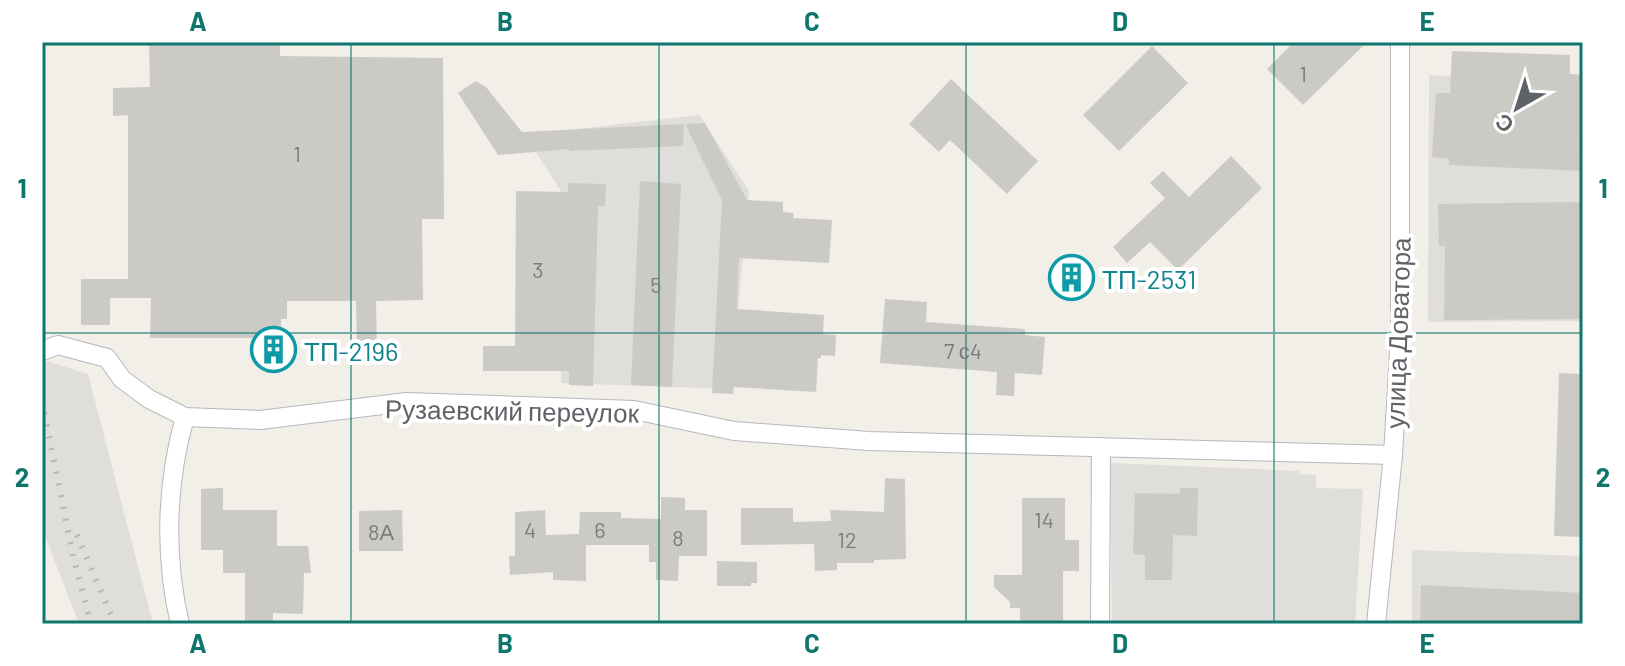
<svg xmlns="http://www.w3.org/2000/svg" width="1625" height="666" viewBox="0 0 1625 666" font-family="Barlow,sans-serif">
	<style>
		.industrial { fill: #e0deda }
		.building { fill: #cccac5 }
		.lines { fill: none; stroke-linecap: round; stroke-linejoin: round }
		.minor-casing { stroke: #b5b8bc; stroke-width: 20 }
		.minor { stroke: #fff; stroke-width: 18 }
		.rail { stroke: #b6b7b8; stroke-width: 6; stroke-dasharray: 2 10; stroke-linecap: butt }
		.grid { fill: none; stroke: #0f766e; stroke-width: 2; stroke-opacity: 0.55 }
		.labels { text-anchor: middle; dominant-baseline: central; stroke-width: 8; stroke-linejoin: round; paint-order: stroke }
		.number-label { font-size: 22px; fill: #7a7d7f }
		.culture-label { font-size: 26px; fill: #0d838f; stroke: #fff; text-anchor: start }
		.street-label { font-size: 26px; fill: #5f6368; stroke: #fff }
		.neatline { fill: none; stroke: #0f766e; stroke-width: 3 }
		.grid-label { font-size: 26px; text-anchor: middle; font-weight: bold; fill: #0f766e }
	</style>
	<rect width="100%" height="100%" fill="#f1efe8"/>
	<g class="industrial">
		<path d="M1429,75L1583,83V321L1428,322Z"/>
		<path d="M699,115L749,191L731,389L561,383L564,196L525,135Z"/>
		<path d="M43,360L88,374L153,624H79L42,528Z"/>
		<path d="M1110,463L1299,471V474L1316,475V488L1363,489L1355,624H1112Z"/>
		<path d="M1412,550L1583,556V624H1412Z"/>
	</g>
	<g class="building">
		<path d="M149,42H280V56L443,58L444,219H422L423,300L376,301L377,352H357L356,301H287V319H281L282,372L266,373L265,338H150L151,298H110V325H81V279H128V115L113,116V88L150,87Z"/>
		<path d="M1294,42H1367L1303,105L1267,69Z"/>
		<path d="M1152,46L1188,83L1119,151L1083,115Z"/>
		<path d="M1452,51L1570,55V74L1583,75L1579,151H1583V171L1449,165V159L1432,157L1436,93H1450Z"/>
		<path d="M951,79L1038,161L1007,194L950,140L939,152L909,124Z"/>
		<path d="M476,81L486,87L522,132L684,124L683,146L569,151V149L498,155L458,93Z"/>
		<path d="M705,123L747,200L783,202V212L794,213L793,218L832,220L829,263L739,258L737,309L824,315L823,334L836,335L835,356L821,355V358H818L816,392L734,387L733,394L712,393L722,200L685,124Z"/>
		<path d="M1231,156L1262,188L1178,270L1150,242L1127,263L1113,247L1165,198L1150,183L1163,171L1189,197Z"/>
		<path d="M640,181L681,184L672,387L631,385Z"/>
		<path d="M568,183L606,184L605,206H598L593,386L569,385V371H483V346H515L516,191L568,192Z"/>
		<path d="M1583,202V319L1444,320L1445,246H1439L1438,204Z"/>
		<path d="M1055,265L1088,268L1086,290L1053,288Z"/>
		<path d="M885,299L927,302L926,322L1025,329V335L1045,337L1042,375L1015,373L1014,396L996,395L997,372L880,363Z"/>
		<path d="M1559,373L1583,374V537L1554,536Z"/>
		<path d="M885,478L905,479L906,559L874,560V563H837V570L815,571L814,544L741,545V508H793V522L831,521L830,510L884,512Z"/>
		<path d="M223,488V510H277V546H308L311,573H304L303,614L273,613V624H245V573H223V550H201V489Z"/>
		<path d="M1180,488H1198L1197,536L1173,535L1172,580H1145V555L1133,554L1135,493L1180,494Z"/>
		<path d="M661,497L685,498V510H707V556H679L678,581L656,580V562H649V545H586V581L553,580V572L510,575L509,556H515V512L545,510L546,535L579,534L580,512H621V518L661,519Z"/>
		<path d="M1022,498H1065V540H1079V571H1063V624H1020V608H1010V602L994,587V575H1022Z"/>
		<path d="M402,510L403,551H359V511Z"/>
		<path d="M717,561L757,562V583H751V586H717Z"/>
		<path d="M1421,585L1583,593V624H1420Z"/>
	</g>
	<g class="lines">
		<defs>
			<g id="minor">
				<path d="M42,351L58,345L107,358L122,379L149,399L185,417L260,420L407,402L634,410L734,431L869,441L1393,455"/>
				<path d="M180,624C164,557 166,483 185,417"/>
				<path d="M1100,624L1101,447"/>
				<path d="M1376,624L1393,455L1400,335V42"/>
			</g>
		</defs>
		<use href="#minor" class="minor-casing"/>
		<use href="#minor" class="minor"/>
		<g class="rail">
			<path d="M42,401L73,556L91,624"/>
			<path d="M77,535L115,624"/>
		</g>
	</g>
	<path class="grid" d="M351,42V624M659,42V624M966,42V624M1274,42V624M42,333H1583"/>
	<defs>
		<symbol id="building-ring" viewBox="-11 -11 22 22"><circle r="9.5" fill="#fff" stroke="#0f9aa8" stroke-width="1.5"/><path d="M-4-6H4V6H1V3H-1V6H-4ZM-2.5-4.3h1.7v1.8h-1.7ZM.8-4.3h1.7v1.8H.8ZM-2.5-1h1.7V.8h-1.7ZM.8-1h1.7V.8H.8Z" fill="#0f9aa8"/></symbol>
	</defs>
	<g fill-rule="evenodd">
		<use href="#building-ring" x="1046" y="252" width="51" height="51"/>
		<use href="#building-ring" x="248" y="324" width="51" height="51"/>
	</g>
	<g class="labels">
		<g class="number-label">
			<text x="1303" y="73">1</text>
			<text x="297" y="153">1</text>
			<text x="538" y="269">3</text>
			<text x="656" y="284">5</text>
			<text x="963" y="350">7 с4</text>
			<text x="1044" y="519">14</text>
			<text x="530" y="529">4</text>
			<text x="600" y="529">6</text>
			<text x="381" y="531">8А</text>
			<text x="678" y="537">8</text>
			<text x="847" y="539">12</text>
		</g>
		<g class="culture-label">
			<text x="1102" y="278">ТП-2531</text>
			<text x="304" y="350">ТП-2196</text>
		</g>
		<g class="street-label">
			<text transform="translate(1397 333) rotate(-88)">улица Доватора</text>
			<text transform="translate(512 410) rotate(1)">Рузаевский переулок</text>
		</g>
	</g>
	<rect width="1625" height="666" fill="none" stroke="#ffffff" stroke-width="88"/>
	<g transform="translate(1517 108) rotate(219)" stroke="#ffffff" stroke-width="6" paint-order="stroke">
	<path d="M0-6L14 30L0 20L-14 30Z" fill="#5f6368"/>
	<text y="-12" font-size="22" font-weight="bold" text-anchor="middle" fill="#5f6368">С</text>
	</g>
	<rect x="44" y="44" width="1537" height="578" class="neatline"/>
	<g class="grid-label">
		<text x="198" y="31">A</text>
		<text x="505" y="31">B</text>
		<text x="812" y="31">C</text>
		<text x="1120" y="31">D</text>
		<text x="1427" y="31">E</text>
		<text x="22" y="198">1</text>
		<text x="1603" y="198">1</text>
		<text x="22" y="487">2</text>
		<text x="1603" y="487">2</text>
		<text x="198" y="653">A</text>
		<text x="505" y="653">B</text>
		<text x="812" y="653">C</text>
		<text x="1120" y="653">D</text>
		<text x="1427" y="653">E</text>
	</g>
</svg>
